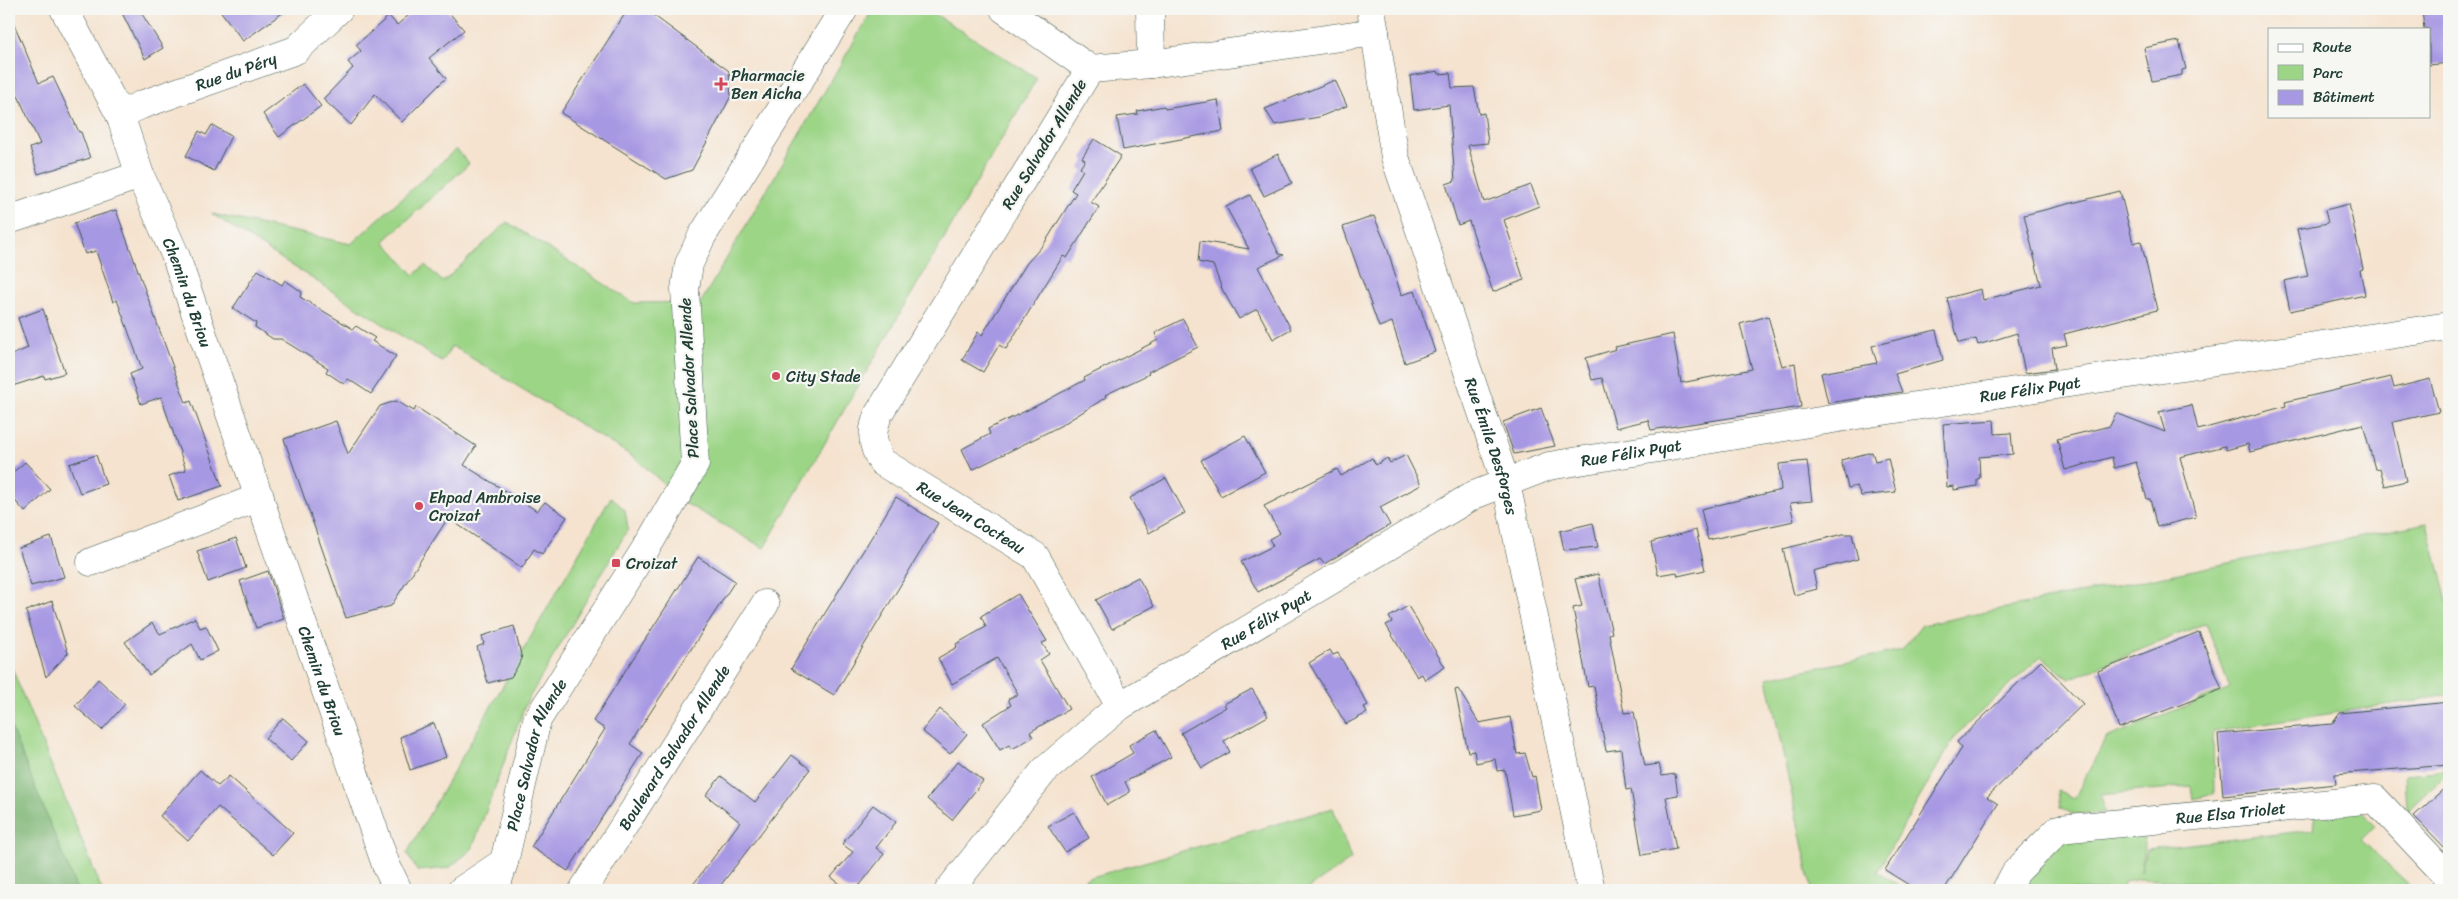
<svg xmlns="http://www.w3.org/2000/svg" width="2458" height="899" viewBox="0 0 2458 899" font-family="Sriracha,sans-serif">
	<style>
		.green { fill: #9dd587; stroke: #5e895e }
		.forest { fill: #7eb674; stroke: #4e7a54 }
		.building { fill: #a798e3 }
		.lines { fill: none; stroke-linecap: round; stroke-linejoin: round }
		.minor-casing { stroke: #3f564b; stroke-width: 29 }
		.minor { stroke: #fff; stroke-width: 28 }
		.poi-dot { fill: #d1495b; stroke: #f6f6f2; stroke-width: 2 }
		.labels { text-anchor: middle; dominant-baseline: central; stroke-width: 4.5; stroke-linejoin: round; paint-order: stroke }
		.street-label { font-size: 16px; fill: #1f3d34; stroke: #f6f6f2 }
		.poi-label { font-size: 16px; fill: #1f3d34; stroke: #f6f6f2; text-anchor: start }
	</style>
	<rect width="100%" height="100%" fill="#f6f6f2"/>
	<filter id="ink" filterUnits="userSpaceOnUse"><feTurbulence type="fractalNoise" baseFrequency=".02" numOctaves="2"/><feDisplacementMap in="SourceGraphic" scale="10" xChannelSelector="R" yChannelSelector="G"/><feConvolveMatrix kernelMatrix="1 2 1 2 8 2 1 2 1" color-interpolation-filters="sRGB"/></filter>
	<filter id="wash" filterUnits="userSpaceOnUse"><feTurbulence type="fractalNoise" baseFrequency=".0096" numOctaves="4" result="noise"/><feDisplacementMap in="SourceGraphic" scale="20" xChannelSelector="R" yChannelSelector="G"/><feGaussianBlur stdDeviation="1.12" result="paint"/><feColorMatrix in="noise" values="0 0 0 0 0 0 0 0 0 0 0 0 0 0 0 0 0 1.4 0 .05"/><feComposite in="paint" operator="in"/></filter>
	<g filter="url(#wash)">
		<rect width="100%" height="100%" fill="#f5e3cf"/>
		<g class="green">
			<path d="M873,9H927L1037,78L764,548L685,503L635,458L452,346L442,362L212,214L351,244L456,149L469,164L384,241L414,275L425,265L443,282L507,222L634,303L701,302Z"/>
			<path d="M611,497L625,510L628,529L526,703L472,849L449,868L417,871L407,853Z"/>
			<path d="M2427,523L2449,608V695L2213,732L2214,794L2193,799L2191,786L2101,795L2105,813L2072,814L2060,807L2058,791L2074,799L2106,738L2230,688L2206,623L2069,679L2041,656L1955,736L1877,872L1907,890H1812L1767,678L1902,650L1922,625Z"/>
			<path d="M9,661L102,890H9Z"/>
			<path d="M2449,770V771L2407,811L2405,774Z"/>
			<path d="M1333,808L1351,859L1306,890H1089L1085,879Z"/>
			<path d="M2360,808L2375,826L2361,840L2415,890H2297L2282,887L2140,879L2124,882L2123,890H2022L2033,869L2069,837L2146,829L2141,872L2146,849L2313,830L2315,810Z"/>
		</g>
		<path class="forest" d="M9,723L77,890H9Z"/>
		<g id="blocks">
			<g class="building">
				<path d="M120,9H139L163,48L145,59Z"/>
				<path d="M219,9H288L243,41Z"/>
				<path d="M416,9H446L464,30L429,58L446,78L402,122L375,94L351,125L323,99L353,68L348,62L361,51L356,45L389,16L397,25Z"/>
				<path d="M628,9H645L729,71L731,96L692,170L666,179L561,113Z"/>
				<path d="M2422,9H2445L2449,36V63L2429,65V29H2424Z"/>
				<path d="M9,12L39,83L53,77L79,132H81L90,158L38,174L30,148L40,144L9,76Z"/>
				<path d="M2179,41L2186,69L2182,70V75L2152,81L2144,48Z"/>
				<path d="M1438,71L1439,74L1450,73L1452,88L1474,87L1479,114L1484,113L1488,143L1468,145L1484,202L1531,185L1539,206L1504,220L1524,280L1493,292L1469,221L1458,225L1446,184L1455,181L1449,105L1414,110L1410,76Z"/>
				<path d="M1335,80L1347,106L1319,117L1275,125L1265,109Z"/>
				<path d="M303,84L321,106L279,137L263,114Z"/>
				<path d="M1218,100L1223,131L1123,150L1117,117L1138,114L1137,111L1164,106L1165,109Z"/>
				<path d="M212,125L231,136L214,171L186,156L199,131L206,135Z"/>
				<path d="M1094,139L1121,156L1091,202L1099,207L1067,258L1063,256L1006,349L999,345L983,372L962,360L978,332L982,335L1027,263L1044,244L1076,193L1071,190L1083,170L1080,168L1085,160L1082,158Z"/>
				<path d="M1278,154L1292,183L1264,196L1250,168Z"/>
				<path d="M2120,191L2133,243L2141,241L2157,310L2064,334L2067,345L2052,348L2055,369L2025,373L2017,333L1978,345L1976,339L1959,343L1947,298L1981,289L1983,300L2041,285L2024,215Z"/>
				<path d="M1250,195L1279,254L1284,255L1258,267L1291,329L1273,339L1257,309L1239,319L1222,289L1213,265L1198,262L1200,241L1249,249L1226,207Z"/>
				<path d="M2349,204L2363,269L2360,270L2365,295L2290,311L2284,281L2308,276L2297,229L2328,223L2325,210Z"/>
				<path d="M116,210L186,403L191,401L222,486L178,501L169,476L186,470L161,397L141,404L130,374L142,369L117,300L113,302L96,251L85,254L74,223Z"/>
				<path d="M1374,216L1387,247L1401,295L1415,291L1435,352L1405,363L1392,322L1379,327L1343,227Z"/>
				<path d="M258,270L282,285L285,280L302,292L300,297L353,329L356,326L375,338L372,341L396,356L371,394L348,379L344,384L326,372L328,368L281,339H273L255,327L256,323L233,308Z"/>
				<path d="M43,309L65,373L45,379L44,376L9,387V356L28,348L18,318Z"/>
				<path d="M1768,316L1782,366L1795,363L1801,407L1651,430L1648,420L1616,428L1602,378L1592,380L1586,358L1616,349L1615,347L1673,334L1681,383L1752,369L1740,324Z"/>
				<path d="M1183,319L1198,347L1148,372L1149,374L1105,395L1106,397L1097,403L1060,426L972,470L962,449L990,434L988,429L1038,405L1085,380L1084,378L1158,340L1155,333Z"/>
				<path d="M1936,330L1943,360L1895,374L1902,392L1828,403L1821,373L1877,363L1872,346Z"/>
				<path d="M2391,377L2394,388L2430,379L2439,412L2393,422L2406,481L2385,486L2380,468L2375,469L2363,424L2250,452L2248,444L2226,450L2225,446L2180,457L2196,517L2157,527L2150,499H2147L2136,462L2114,468L2112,457L2065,470L2057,439L2110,426L2116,413L2165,432L2159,412L2192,405L2198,430L2286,406L2285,402Z"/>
				<path d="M396,401L414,411L416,407L476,446L464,465L537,511L545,502L567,517L542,554L534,549L522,568L448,518L391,606L346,618L284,439L336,421L348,454L380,406Z"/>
				<path d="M1541,408L1555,446L1514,454L1503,422Z"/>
				<path d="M1994,420L1995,434L2011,433L2013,454L1979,457L1980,478L1977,479V486L1954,490V486L1947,487L1943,424Z"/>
				<path d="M1245,436L1265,472L1221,496L1201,460Z"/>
				<path d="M1872,452L1875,461L1888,458L1896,492L1861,496L1857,486L1848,488L1841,460Z"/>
				<path d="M96,455L106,484L80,493L69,464Z"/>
				<path d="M1406,455L1421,485L1380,507L1390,525L1324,564L1320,559L1258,592L1241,562L1273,546L1269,539L1280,533L1264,506L1337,469L1341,476L1372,458L1376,465L1387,458L1390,463Z"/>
				<path d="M1807,461L1812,501L1790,503L1794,521L1708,540L1701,509L1781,490L1779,464Z"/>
				<path d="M25,462L50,489L25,512L9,494V476Z"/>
				<path d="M1166,478L1185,513L1149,533L1130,498Z"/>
				<path d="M896,497L938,523L834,695L791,669Z"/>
				<path d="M1593,523L1598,547L1564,550L1560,531Z"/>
				<path d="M1696,530L1705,570L1678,576L1677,572L1658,575L1651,542Z"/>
				<path d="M1843,534H1852L1858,559L1813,571L1817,589L1794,595L1783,549Z"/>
				<path d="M51,537L64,577L31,586L19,548Z"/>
				<path d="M236,538L246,568L208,582L197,551Z"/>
				<path d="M698,557L735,581L630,744L643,753L568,871L531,847L605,729L593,721Z"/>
				<path d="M268,571L284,619L256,628L240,581Z"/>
				<path d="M1598,574L1612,633L1609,634L1624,713L1634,712L1645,766L1659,764L1662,776L1675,774L1678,795L1666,797L1676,849L1642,855L1631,789L1626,790L1621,749L1606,751L1594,686L1588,687L1573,608L1582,606L1575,579Z"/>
				<path d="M1138,577L1154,606L1112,629L1096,600Z"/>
				<path d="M1018,594L1047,641L1042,643L1049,654L1040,660L1069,709L1030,732L1033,737L1021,744L1012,749L1009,745L1000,750L983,723L1011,705L1008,699L1018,694L997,658L952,684L938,658L957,647L956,644L986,627L981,616Z"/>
				<path d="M52,601L68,653L46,677L26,611Z"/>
				<path d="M1408,606L1445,667L1425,680L1422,674L1417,677L1386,625L1392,622L1389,617Z"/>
				<path d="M195,618L200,628L206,626L218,651L200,660L192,644L149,675L125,642L152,623L160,634Z"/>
				<path d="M514,626L522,659L511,677L488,683L477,647L484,644L482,636Z"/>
				<path d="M2199,632L2222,689L2119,728L2098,671Z"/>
				<path d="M1330,650L1333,655L1338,653L1368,705L1364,707L1367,713L1346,724L1309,663Z"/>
				<path d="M2041,661L2083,704L1987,797L1998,804L1944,890H1917L1885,870L1962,748L1957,742Z"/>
				<path d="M98,679L125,704L102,730L75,706Z"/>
				<path d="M1252,689L1268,716L1224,741L1230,752L1202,768L1181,733L1226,707L1224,704Z"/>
				<path d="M1458,689L1479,723L1510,717L1517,754L1525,753L1532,777L1535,776L1541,810L1513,815L1505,770L1497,771L1495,759L1476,763L1474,751L1468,752L1455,690Z"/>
				<path d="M2449,702V765L2335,774L2336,784L2223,796L2218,734L2332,724L2340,713Z"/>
				<path d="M940,709L967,734L950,754L922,731Z"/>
				<path d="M283,718L309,741L291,761L265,738Z"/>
				<path d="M434,723L446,757L410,770L400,737Z"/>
				<path d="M1156,730L1171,757L1125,782L1130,792L1107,805L1092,777L1133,753L1129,745Z"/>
				<path d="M792,755L810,769L717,890H689L740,822L706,795L721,776L755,802Z"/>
				<path d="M958,761L983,781L952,820L927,799Z"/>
				<path d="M200,770L218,786L229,776L293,833L273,855L218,807L188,841L160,816Z"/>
				<path d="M2449,784V852L2414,816Z"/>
				<path d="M873,805L896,822L876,848L884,854L856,890H848L831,877L853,852L842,844Z"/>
				<path d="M1074,812L1089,838L1065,852L1048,826Z"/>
			</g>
		</g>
	</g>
	<g filter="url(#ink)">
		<use href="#blocks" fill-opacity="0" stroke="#3f564b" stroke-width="1"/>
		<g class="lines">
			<defs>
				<g id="minor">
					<path id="s1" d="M64,9L120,115L140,175L176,257L386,865L398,890"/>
					<path d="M1004,9L1090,69"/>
					<path d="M1150,9L1151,64"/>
					<path id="s2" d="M1371,9L1395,157L1506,483L1591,890"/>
					<path id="s3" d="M1090,69L879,413C871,431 871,445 882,462L1035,556L1120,706"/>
					<path d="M1090,69L1151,64L1375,32"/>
					<path id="s4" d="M120,115L141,105L296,50L339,9"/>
					<path d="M9,220L140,175"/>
					<path d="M91,562L260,497"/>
					<path d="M462,890L504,862"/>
					<path id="s5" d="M495,890L504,862L537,720L651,540L695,464L685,289L689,264L702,236L844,9"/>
					<path id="s6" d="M583,890L765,604"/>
					<path id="s7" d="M949,890L1044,771L1120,706L1474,495L1549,466L1869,413L2449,326"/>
					<path id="s8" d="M2006,890L2015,873L2059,829L2375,799L2449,878"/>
				</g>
			</defs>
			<use href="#minor" class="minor-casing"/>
			<use href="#minor" class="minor"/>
		</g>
	</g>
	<g class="poi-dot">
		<path d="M718.5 76.5h5v5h5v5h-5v5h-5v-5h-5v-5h5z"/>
		<circle cx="776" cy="376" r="5"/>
		<circle cx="419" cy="506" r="5"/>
		<rect x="611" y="558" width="10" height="10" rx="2.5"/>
	</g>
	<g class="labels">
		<g class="street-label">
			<text stroke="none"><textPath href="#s4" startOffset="124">Rue du Péry</textPath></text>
			<text transform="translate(1044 144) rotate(-59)">Rue Salvador Allende</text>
			<text stroke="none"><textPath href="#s1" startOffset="310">Chemin du Briou</textPath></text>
			<text transform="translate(689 378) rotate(-93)">Place Salvador Allende</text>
			<text stroke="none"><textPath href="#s7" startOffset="1232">Rue Félix Pyat</textPath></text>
			<text stroke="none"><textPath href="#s2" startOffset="455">Rue Émile Desforges</textPath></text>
			<text stroke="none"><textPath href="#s7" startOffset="828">Rue Félix Pyat</textPath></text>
			<text stroke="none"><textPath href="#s3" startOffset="560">Rue Jean Cocteau</textPath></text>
			<text stroke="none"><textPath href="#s7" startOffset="422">Rue Félix Pyat</textPath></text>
			<text stroke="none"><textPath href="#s1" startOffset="721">Chemin du Briou</textPath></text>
			<text stroke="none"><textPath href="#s6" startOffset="169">Boulevard Salvador Allende</textPath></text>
			<text stroke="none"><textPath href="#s5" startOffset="142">Place Salvador Allende</textPath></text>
			<text stroke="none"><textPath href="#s8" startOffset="254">Rue Elsa Triolet</textPath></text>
		</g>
		<g class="poi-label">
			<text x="731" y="75">Pharmacie<tspan x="731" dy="18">Ben Aicha</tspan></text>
			<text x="786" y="376">City Stade</text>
			<text x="429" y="497">Ehpad Ambroise<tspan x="429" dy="18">Croizat</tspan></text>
			<text x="626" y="563">Croizat</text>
		</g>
	</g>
	<rect width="2458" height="899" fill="none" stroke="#f6f6f2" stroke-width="30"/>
	<rect x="2268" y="28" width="162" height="90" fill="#f6f6f2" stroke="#a0aca6"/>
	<rect x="2278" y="44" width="25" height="8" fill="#ffffff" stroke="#a0aca6"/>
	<text x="2313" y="52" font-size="15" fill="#1f3d34">Route</text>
	<rect x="2278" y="65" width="25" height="15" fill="#9dd587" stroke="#a0aca6"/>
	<text x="2313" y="78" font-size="15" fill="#1f3d34">Parc</text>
	<rect x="2278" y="90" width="25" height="15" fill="#a798e3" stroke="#a0aca6"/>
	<text x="2313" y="102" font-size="15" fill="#1f3d34">Bâtiment</text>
</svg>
